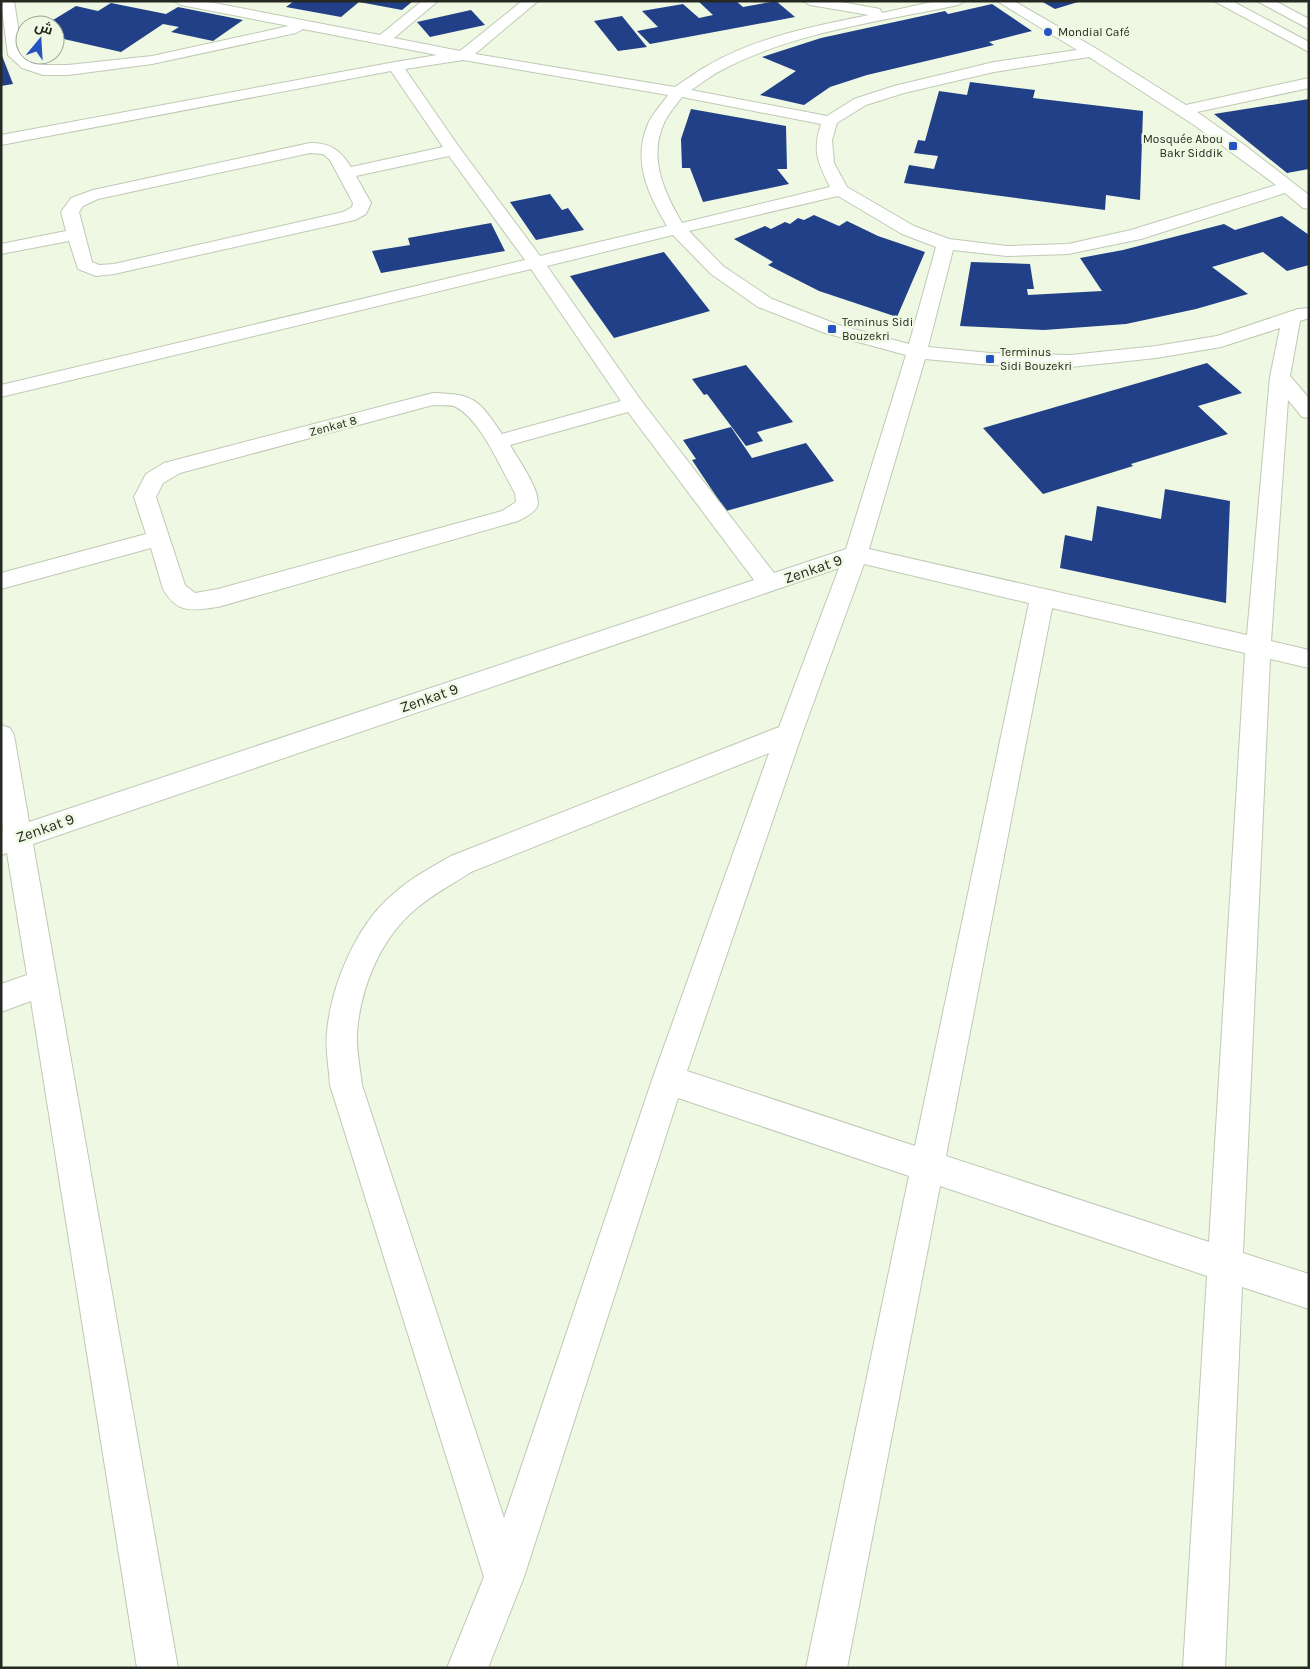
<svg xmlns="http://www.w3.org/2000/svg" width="1310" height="1669" viewBox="0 0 1310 1669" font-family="Karla,Cairo,sans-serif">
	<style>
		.building { fill: #224088 }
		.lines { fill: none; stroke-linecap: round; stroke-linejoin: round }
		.minor-casing { stroke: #bfc9b5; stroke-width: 2 }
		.major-casing { stroke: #bfc9b5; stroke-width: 2 }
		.minor { fill: #fff; fill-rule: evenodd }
		.major { fill: #fff; fill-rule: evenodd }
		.poi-dot { fill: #2653c2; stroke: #eef8e2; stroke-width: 2 }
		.labels { text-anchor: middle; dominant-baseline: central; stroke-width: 5; stroke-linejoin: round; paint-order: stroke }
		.far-poi-label { font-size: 12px; fill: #252921; stroke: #eef8e2; text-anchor: start }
		.far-street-label { font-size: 12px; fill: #252921; stroke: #eef8e2 }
		.street-label { font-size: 15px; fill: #252921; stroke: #eef8e2 }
	</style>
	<rect width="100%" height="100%" fill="#eef8e2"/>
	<g class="building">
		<path d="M294,1H413L402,10L359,2L341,17L286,7Z"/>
		<path d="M698,1H736L743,7L776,1L795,17L650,44L637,31L658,27L642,11L683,4L699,18L713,15Z"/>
		<path d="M1041,1H1078V2L1055,9Z"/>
		<path d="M111,3L166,14L178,7L243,20L213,41L171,32L179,27L163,24L121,52L55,37V25H45L76,6L98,11Z"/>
		<path d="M992,4L1032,31L989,42L994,45L867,75L830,87L804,105L760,95L796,71L762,57L821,38L945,11L948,14Z"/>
		<path d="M471,10L485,25L430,37L417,22Z"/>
		<path d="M622,16L647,47L618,51L594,21Z"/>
		<path d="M1,53L13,84L1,86Z"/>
		<path d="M970,82L1035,90L1033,98L1143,111L1140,200L1106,195L1105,210L904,183L909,165L934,169L938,156L914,153L918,140L925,141L939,91L967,95Z"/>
		<path d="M1309,99V169L1287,173L1214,114Z"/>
		<path d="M691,109L786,126L787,169H777L789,184L703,202L690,168H682L681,139Z"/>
		<path d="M550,194L562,210L568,208L584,230L536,240L510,202Z"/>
		<path d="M814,215L839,226L847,221L878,236L925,252L897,317L819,291L768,265L773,262L734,239L765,226L771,229L785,222L790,224L798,218L804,220Z"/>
		<path d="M1282,216L1309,235V265L1287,271L1263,252L1212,267L1248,294L1196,309L1126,324L1044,330L960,326L971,262L1030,264L1034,289H1027L1028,295L1102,291L1080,258L1123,250L1224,224L1235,230Z"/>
		<path d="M491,223L505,251L381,273L372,251L410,245L408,238Z"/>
		<path d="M664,252L710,311L614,338L570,276Z"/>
		<path d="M1207,363L1242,393L1198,406L1228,434L1131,464L1133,466L1043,494L983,428Z"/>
		<path d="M746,365L793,422L757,432L763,441L746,446L707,394L704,395L692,379Z"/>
		<path d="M731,427L752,458L806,443L834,481L726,511L692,460L696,459L683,440Z"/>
		<path d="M1165,489L1230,501L1226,603L1060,568L1065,535L1092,541L1097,506L1161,519Z"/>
	</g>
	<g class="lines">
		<defs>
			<path id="minor" d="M1,1H14L22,53L32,62L44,65H68L152,56L289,26L181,5L174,1H204L380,35L422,1H438L394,38L460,51L522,1H538L475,54L675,87C686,80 696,72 707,66C756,37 815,26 869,15L810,5L803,1H836L880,9L882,13L936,1H965L958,5C878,22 793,32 720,71C710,76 701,84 691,90L827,116L854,99L894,86L994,62L1077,50L997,1H1014L1097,49L1186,105L1309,78V88L1197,112L1243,144L1309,195V209L1303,208L1285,193L1141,239L1068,254L1007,256L953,250L928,347L990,353L1071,355L1156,346L1217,336L1298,309L1309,308V318L1300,321L1290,376L1309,398V418L1302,417L1288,400L1271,641L1309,650V668L1270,659L1243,1253L1309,1274V1309L1242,1287L1225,1668H1183L1207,1276L940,1186L847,1668H806L909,1176L678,1098L524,1577L488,1668H447L484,1577L330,1085C329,1067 325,1049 327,1032C331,986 356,926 391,896C409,879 430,868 451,856L779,727L839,568L33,844L178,1668H137L31,1001L1,1012V984L27,975L7,853L1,855V831H3L1,817V725L10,728L14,735L29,822L754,580L628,412L510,445C517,458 543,493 537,507C534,513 524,518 518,521L218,607C193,610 178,615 163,589L151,548L1,589V573L146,534L134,497L146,474L164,463L433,393C475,394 479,400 502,434L621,401L531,269L1,397V385L525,260L449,156L356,176L371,203L366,214L355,220L114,274L96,276L78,269L69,241L1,254V244L66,231L61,212L71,198L93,190L310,143C331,143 340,150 351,167L443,147L391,71L1,145V135L395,62L437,55L303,29L296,33L152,64L68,75H43L22,68L8,55ZM1089,57L1194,125L1276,185L1131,230L1068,244L1007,246L949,239L914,226L847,187L834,163L832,140L837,123L866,105L904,93L994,72ZM463,60L668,95C662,104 652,114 648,124C632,161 648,194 667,226L540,256L459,147L405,69ZM682,97L821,124C812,151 818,163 830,187L682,223C664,192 648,158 664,123C668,114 676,105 682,97ZM310,153L323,154L330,160L353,203L352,207L343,212L114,264L99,265L92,262L79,212L83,206L98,199ZM838,196L902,234L936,247L909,344L839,325L772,299L723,266L689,231ZM673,235L711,274L758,307L825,333L906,355L846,549L774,573L640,399L547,266ZM1280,328L1270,377L1247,635L869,549L925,359L990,365L1071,367L1156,358L1221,347ZM433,405C440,406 450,404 456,407C481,420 501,469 515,493L516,502L502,511L218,589L195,593L185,585L156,497L163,483L180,473ZM864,564L1029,603L915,1146L687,1071L802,734ZM1052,608L1245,653L1209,1242L946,1156ZM769,753L652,1080L504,1518L362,1085C360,1067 356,1050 357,1032C361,986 381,937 417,908C433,894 453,884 471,872Z"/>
			<g id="major">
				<path d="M1214,1H1232L1309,42V52Z"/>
				<path d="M1257,1H1275L1309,19V29Z"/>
			</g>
		</defs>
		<use href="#minor" class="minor-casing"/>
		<use href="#major" class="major-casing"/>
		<use href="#minor" class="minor"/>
		<use href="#major" class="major"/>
	</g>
	<g class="poi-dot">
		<circle cx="1048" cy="32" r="5"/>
		<rect x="1228" y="141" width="10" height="10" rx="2.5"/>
		<rect x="827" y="324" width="10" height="10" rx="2.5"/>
		<rect x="985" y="354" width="10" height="10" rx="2.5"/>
	</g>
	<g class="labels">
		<g class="far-poi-label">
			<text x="1058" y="32">Mondial Café</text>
			<text x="1223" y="139" text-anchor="end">Mosquée Abou<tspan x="1223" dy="14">Bakr Siddik</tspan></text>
			<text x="842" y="322">Teminus Sidi<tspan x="842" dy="14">Bouzekri</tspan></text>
			<text x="1000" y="352">Terminus<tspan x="1000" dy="14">Sidi Bouzekri</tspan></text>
		</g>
		<g class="far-street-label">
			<text transform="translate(333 426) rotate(-15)">Zenkat 8</text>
		</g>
		<g class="street-label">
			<text transform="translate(813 569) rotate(-19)">Zenkat 9</text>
			<text transform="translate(429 698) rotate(-19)">Zenkat 9</text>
			<text transform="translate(45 828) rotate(-19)">Zenkat 9</text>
		</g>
	</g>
	<rect width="1310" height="1669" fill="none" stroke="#252921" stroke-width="5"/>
	<g transform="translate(40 40) rotate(18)"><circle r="24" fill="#eef8e2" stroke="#9ea595"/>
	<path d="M0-4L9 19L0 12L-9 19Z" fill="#2653c2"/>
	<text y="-8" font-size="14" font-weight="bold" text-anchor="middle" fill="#252921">ش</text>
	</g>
</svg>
